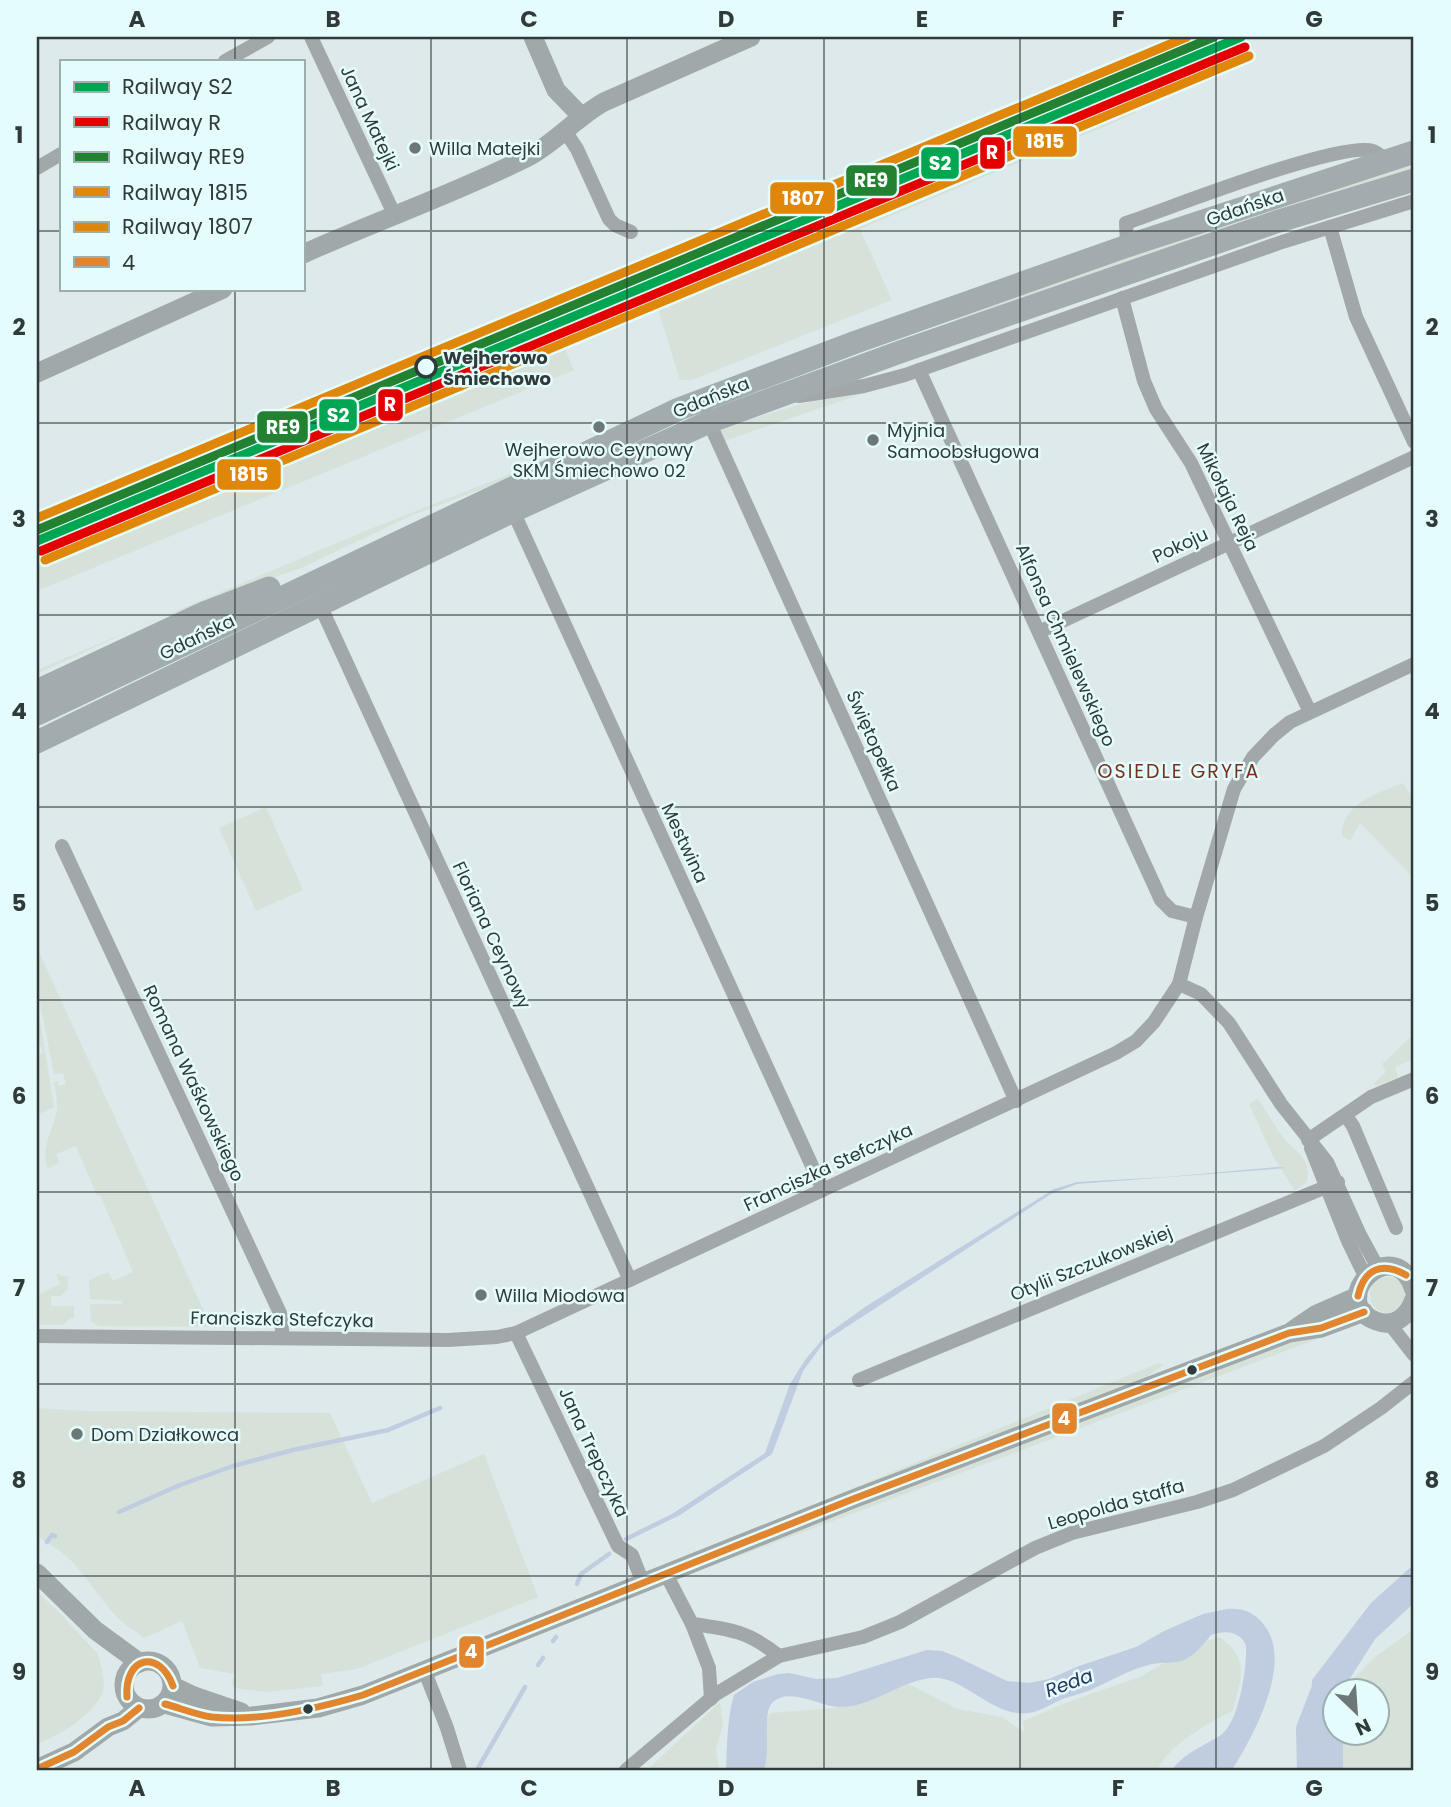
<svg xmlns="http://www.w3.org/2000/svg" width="1451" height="1807" viewBox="0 0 1451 1807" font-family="Poppins,sans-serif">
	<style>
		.green { fill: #d6e2d9 }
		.water { fill: #c0cce0 }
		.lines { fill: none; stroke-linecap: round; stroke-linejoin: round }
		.stream { stroke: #c0cce0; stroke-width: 4.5 }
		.river { stroke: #c0cce0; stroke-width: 24 }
		.street { stroke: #a2a8aa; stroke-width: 14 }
		.secondary { stroke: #a0a8a9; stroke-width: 19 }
		.primary { stroke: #a2abae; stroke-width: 23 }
		.bus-1-casing { stroke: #e5fcfd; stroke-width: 12 }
		.bus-1 { stroke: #e2852f; stroke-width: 7 }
		.rail-1-casing { stroke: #e5fcfd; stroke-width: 14 }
		.rail-2-casing { stroke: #e5fcfd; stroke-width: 14 }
		.rail-3-casing { stroke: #e5fcfd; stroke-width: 14 }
		.rail-4-casing { stroke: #e5fcfd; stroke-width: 14 }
		.rail-5-casing { stroke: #e5fcfd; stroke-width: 14 }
		.rail-1 { stroke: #00a651; stroke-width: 9 }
		.rail-2 { stroke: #e50000; stroke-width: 9 }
		.rail-3 { stroke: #238132; stroke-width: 9 }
		.rail-4 { stroke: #e08709; stroke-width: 9 }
		.rail-5 { stroke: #e08709; stroke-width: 9 }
		.grid { fill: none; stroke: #313a3a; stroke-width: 2; stroke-opacity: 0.55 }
		.poi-dot { fill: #6d7778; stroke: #e5fcfd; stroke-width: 2.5 }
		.stop-dot { fill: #e5fcfd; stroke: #313a3a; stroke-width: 3.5 }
		.bus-dot { fill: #313a3a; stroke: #e5fcfd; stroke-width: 2.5 }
		.labels { text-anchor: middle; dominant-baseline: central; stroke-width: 5; stroke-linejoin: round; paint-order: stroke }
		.street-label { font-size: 18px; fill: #313a3a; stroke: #e5fcfd }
		.poi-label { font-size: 18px; fill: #313a3a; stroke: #e5fcfd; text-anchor: start }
		.stop-label { font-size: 18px; font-weight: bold; fill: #313a3a; stroke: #e5fcfd; text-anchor: start }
		.neighbourhood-label { font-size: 19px; letter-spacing: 2px; fill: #753120; stroke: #e5fcfd }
		.water-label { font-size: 19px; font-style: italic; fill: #27375d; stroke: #e5fcfd }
		.line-badge { stroke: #e5fcfd; stroke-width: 2.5 }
		.badge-label { font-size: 19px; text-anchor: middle; font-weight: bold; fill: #fff }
		.neatline { fill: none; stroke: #313a3a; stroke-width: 2.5 }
		.grid-label { font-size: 23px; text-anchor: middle; font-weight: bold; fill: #313a3a }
	</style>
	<rect width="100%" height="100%" fill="#dde9ea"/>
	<g class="green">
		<path d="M1143,94L1133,100L1136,113L860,229L892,300L692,380H680L652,290Z"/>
		<path d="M1414,162V173L958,326L955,320L1003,299L1088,270Z"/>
		<path d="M564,347L574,370L37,591V555L236,473L245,477H250Z"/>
		<path d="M867,392L724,441L719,429L815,400Z"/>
		<path d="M559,449L562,453L517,476L415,514L301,568L149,622L37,674V670L370,529L505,476L544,459Z"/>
		<path d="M1403,783L1414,800V878L1360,823L1350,841L1342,836C1340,804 1380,792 1403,783Z"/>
		<path d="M266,807L303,890L256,911L219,828Z"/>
		<path d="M37,948L207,1318L227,1320V1327L99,1326L91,1322L90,1304H122V1301L90,1299L89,1280L108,1272L113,1281L133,1272L100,1195L97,1196L76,1146L56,1154L59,1163L48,1168C39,1149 54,1129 57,1110C58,1101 55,1091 54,1082L58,1081L59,1086L66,1084L63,1073L54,1074L37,988Z"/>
		<path d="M39,1014L54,1107L37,1115L39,1095L37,1055L43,1052L37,1038V1016Z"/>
		<path d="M1414,1034V1059L1395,1067L1398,1077L1376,1086L1374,1083L1386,1072L1382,1064Z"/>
		<path d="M1258,1099C1266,1110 1281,1137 1290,1145C1302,1155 1311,1164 1307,1182L1295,1191L1273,1156L1249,1104Z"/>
		<path d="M56,1274L68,1277V1289L60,1296H51V1306H74V1318H70L63,1325H37V1295L60,1284Z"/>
		<circle cx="1388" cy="1295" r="18"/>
		<path d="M1322,1333L1328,1335L729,1560L760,1545L1282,1345Z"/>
		<path d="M1159,1363L1163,1365L1145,1378L851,1491V1489Z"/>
		<path d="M37,1408L86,1411L330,1413L372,1503L484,1454L538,1597L357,1669L321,1674L323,1686L266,1692L234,1688L232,1684L234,1674L200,1668L182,1621L144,1638C134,1630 122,1623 114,1614C87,1583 77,1556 37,1537Z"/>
		<path d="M37,1592L57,1610L97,1653C100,1661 106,1682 103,1690C96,1714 59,1736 37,1744Z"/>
		<path d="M1414,1629V1678L1410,1691L1412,1709L1414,1710V1770H1327L1336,1734H1378V1692L1342,1691L1374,1658Z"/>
		<path d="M1220,1637C1252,1661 1240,1677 1233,1711C1212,1720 1164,1748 1158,1770H756L758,1731L771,1713L834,1708L909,1684L957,1709L1002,1717L1024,1732L1023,1721L1073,1700L1140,1677L1196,1644Z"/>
		<path d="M720,1702L723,1725L716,1749L719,1770H647Z"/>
	</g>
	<g class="water">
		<path d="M1278,1167L1287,1168L1077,1184L1051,1194L825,1341L803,1371L772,1454L680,1515L672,1514L765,1453L790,1384L805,1360L826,1335L865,1307L1054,1189L1077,1182L1166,1177Z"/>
		<path d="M1412,1566H1414V1603L1375,1639L1342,1691L1336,1692V1734H1343V1770H1299L1310,1745L1312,1680L1371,1603Z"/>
		<path d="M1227,1609C1243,1608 1254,1612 1264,1625C1294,1662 1253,1737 1232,1770H1172C1184,1753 1204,1746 1221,1735C1239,1722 1247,1668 1246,1646C1241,1631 1225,1630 1211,1635C1203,1645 1196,1654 1184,1660C1174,1664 1163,1662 1152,1664C1130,1669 1109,1682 1088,1691C1078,1695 1068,1696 1058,1701C1044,1708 1034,1715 1018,1713C986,1710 960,1674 930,1678C898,1682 873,1707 839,1707C820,1707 790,1686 772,1703C762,1713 771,1752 764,1770H726C727,1747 727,1718 734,1695L753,1682L778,1674L789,1673L816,1679L837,1678L927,1650L942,1651L955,1656L1007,1681L1029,1683L1049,1679L1079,1666L1136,1647L1164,1631L1203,1614Z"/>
	</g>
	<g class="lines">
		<g class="stream">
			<path d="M119,1512L180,1485L233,1466L293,1450L388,1430L440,1408"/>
			<path d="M626,1539L679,1513"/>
			<path d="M47,1542L52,1535L55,1536"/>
			<path d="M577,1584L581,1574L609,1554"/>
			<path d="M553,1641L556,1637"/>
			<path d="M538,1665L543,1658"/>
			<path d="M477,1770L525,1687"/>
		</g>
		<path class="river" d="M1309,1770L1308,1729L1322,1693"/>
		<g class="street">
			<path d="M311,37L395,216"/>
			<path d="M225,61L268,37"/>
			<path d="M565,131L577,149L609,219L615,225L631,232"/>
			<path d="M37,168L61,154"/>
			<path d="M1330,227L1356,317L1414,442"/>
			<path d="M1127,246L1126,223C1168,209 1341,140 1373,151C1378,153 1383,158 1387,160"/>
			<path d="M1122,298L1144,381L1156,409L1191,463L1310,712"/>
			<path d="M919,370L1161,900L1172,911L1196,917"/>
			<path d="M799,396L864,386L905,375L1282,242L1414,201"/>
			<path d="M710,416L709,422L1016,1101"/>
			<path d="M513,511L823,1190"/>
			<path d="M320,605L630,1280"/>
			<path d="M1039,632L1414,457"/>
			<path d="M62,846L280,1313L283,1338"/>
			<path d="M1179,984L1201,994L1229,1023L1281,1104L1327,1162L1359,1233L1378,1268"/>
			<path d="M1346,1116L1353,1126L1396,1228"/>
			<path d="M1308,1140L1371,1097L1414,1079"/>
			<path d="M1311,1148L1348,1241L1365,1276"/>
			<path d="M1389,1323L1414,1355"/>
			<path d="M516,1333L618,1546L632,1555L643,1583"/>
			<path d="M37,1336L448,1340L497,1337L516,1333L1116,1053L1136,1041L1154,1022L1179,984L1196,917L1234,789L1253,757L1274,735L1290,722L1414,664"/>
			<path d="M859,1380L1338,1182"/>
			<path d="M666,1574L692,1624C730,1629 748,1631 779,1656"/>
			<path d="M692,1624L709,1668L711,1699"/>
			<path d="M425,1672L447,1728L460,1770"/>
			<path d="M626,1770L716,1694L779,1656L863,1637L900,1622L1035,1548L1072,1533L1197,1502L1233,1490L1324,1446L1381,1408L1414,1382"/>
		</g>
		<g class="secondary">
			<path d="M533,37L556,90L582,117"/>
			<path d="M303,254C378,220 457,193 530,156C557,141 577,117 604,102L751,37"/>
			<path d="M37,373L223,289"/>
			<path d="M1414,1290C1395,1229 1324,1301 1376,1321C1394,1328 1409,1316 1414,1299"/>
			<path d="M1293,1330L1315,1315L1358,1296"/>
			<path d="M37,1573L95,1630L140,1663"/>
			<circle cx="148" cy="1685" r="24"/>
			<path d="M173,1686L194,1696L241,1712"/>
			<path d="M165,1704L212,1717L252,1716L318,1708L363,1695L853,1499L1289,1333L1321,1328L1364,1312"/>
			<path d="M37,1769L74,1752L108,1727L123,1721L139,1708"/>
		</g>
		<g class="primary">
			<path d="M37,691L204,613L269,588"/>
			<path d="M37,714L679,409L856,342L1127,246L1414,152"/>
			<path d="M37,742L513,511L709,422L900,352L1276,222L1414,180"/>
		</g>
		<defs>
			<g id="bus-1">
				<path d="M1358,1296C1364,1269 1382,1261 1406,1275"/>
				<path d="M127,1697C124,1657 159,1648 173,1686"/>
				<path d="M165,1704C180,1708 197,1715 212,1717C258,1722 319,1708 363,1695L853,1499L1289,1333L1321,1328L1364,1312"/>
				<path d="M37,1769L74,1752L108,1727L123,1721L139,1708"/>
			</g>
		</defs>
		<use href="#bus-1" class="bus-1-casing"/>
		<use href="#bus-1" class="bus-1"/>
		<defs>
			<path id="rail-1" d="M37,541L1241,37"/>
			<path id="rail-2" d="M41,551L1245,47"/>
			<path id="rail-3" d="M37,530L1214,37"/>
			<path id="rail-4" d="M45,560L1249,56"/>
			<path id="rail-5" d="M37,518L1187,37"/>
		</defs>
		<use href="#rail-1" class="rail-1-casing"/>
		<use href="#rail-2" class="rail-2-casing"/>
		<use href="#rail-3" class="rail-3-casing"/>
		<use href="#rail-4" class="rail-4-casing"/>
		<use href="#rail-5" class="rail-5-casing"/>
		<use href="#rail-1" class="rail-1"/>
		<use href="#rail-2" class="rail-2"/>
		<use href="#rail-3" class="rail-3"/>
		<use href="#rail-4" class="rail-4"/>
		<use href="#rail-5" class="rail-5"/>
	</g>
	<path class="grid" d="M235,37V61M431,37V1770M627,37V1770M824,37V1770M1020,37V1770M1216,37V1770M37,231H61M303,231H1414M235,289V1770M37,423H1414M37,615H1414M37,807H1414M37,1000H1414M37,1192H1414M37,1384H1414M37,1576H1414"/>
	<g class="poi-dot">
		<circle cx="415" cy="148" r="7"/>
		<circle cx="599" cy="427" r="7"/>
		<circle cx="873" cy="440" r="7"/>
		<circle cx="481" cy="1295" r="7"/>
		<circle cx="77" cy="1434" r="7"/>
	</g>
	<circle class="stop-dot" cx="426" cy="367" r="10"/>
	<g class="bus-dot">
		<circle cx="1192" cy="1370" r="6"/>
		<circle cx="308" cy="1709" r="6"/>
	</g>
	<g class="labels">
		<g class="street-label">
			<text transform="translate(370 118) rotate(65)">Jana Matejki</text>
			<text transform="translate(1245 207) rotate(-19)">Gdańska</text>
			<text transform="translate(711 397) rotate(-22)">Gdańska</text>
			<text transform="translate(1228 497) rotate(64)">Mikołaja Reja</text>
			<text transform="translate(1180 545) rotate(-25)">Pokoju</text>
			<text transform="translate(197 637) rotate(-26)">Gdańska</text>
			<text transform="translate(1066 645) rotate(66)">Alfonsa Chmielewskiego</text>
			<text transform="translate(874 741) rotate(66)">Świętopełka</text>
			<text transform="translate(685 843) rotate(65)">Mestwina</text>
			<text transform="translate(492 935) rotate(65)">Floriana Ceynowy</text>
			<text transform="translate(194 1083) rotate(65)">Romana Waśkowskiego</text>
			<text transform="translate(828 1167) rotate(-25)">Franciszka Stefczyka</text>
			<text transform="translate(1091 1263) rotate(-22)">Otylii Szczukowskiej</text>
			<text transform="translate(282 1319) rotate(1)">Franciszka Stefczyka</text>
			<text transform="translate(594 1452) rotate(65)">Jana Trepczyka</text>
			<text transform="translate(1116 1504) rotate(-16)">Leopolda Staffa</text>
		</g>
		<g class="poi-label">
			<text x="429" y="148">Willa Matejki</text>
			<text x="887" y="430">Myjnia<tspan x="887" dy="21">Samoobsługowa</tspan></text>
			<text x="599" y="449" text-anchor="middle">Wejherowo Ceynowy<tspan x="599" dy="21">SKM Śmiechowo 02</tspan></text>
			<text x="495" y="1295">Willa Miodowa</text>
			<text x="91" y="1434">Dom Działkowca</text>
		</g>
		<g class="stop-label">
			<text x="443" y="357">Wejherowo<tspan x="443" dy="21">Śmiechowo</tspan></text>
		</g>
		<g class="neighbourhood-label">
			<text x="1179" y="771">OSIEDLE GRYFA</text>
		</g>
		<g class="water-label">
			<text transform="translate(1069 1683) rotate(-20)">Reda</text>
		</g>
	</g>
	<g class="line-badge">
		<rect x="1012" y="125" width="66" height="33" rx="7" fill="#e08709"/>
		<rect x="979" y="136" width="27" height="34" rx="7" fill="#e50000"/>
		<rect x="920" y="146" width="40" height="34" rx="7" fill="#00a651"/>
		<rect x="845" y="164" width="53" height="33" rx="7" fill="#238132"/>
		<rect x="769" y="181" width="67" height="34" rx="7" fill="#e08709"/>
		<rect x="377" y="388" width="27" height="34" rx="7" fill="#e50000"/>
		<rect x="318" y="398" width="40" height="34" rx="7" fill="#00a651"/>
		<rect x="256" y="410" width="53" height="34" rx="7" fill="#238132"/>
		<rect x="216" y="458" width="66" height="33" rx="7" fill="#e08709"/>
		<rect x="1051" y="1402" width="27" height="33" rx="7" fill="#e2852f"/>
		<rect x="458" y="1635" width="27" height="34" rx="7" fill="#e2852f"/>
	</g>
	<g class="badge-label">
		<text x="1045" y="148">1815</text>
		<text x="992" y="159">R</text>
		<text x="940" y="170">S2</text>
		<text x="871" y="187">RE9</text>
		<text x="803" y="205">1807</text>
		<text x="390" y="411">R</text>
		<text x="338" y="422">S2</text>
		<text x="283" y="434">RE9</text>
		<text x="249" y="481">1815</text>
		<text x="1064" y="1425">4</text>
		<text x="471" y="1658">4</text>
	</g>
	<rect width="1451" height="1807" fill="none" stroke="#e5fcfd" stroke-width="77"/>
	<rect x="60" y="60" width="245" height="231" fill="#e5fcfd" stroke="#9daeaf" stroke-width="2"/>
	<rect x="74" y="82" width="35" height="10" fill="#00a651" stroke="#9daeaf" stroke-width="2"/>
	<text x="122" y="94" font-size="21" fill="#313a3a">Railway S2</text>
	<rect x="74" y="117" width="35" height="10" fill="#e50000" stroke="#9daeaf" stroke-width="2"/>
	<text x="122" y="130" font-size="21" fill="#313a3a">Railway R</text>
	<rect x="74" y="152" width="35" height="10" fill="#238132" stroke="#9daeaf" stroke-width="2"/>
	<text x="122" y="164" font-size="21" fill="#313a3a">Railway RE9</text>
	<rect x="74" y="187" width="35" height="10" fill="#e08709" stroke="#9daeaf" stroke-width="2"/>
	<text x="122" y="200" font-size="21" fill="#313a3a">Railway 1815</text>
	<rect x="74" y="222" width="35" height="10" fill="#e08709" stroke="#9daeaf" stroke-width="2"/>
	<text x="122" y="234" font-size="21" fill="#313a3a">Railway 1807</text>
	<rect x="74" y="257" width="35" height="10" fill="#e2852f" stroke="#9daeaf" stroke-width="2"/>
	<text x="122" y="270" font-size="21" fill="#313a3a">4</text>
	<g transform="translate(1356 1712) rotate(155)"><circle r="33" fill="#e5fcfd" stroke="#9daeaf" stroke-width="2"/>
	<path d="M0-5L12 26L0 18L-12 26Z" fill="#6d7778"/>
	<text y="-10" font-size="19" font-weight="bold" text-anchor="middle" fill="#313a3a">N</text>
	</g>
	<rect x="38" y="38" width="1374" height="1731" class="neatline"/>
	<g class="grid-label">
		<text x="137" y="27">A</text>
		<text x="333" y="27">B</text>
		<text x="529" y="27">C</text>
		<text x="726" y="27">D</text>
		<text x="922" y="27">E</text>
		<text x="1118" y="27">F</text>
		<text x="1314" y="27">G</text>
		<text x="19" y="143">1</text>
		<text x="1432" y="143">1</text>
		<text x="19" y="335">2</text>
		<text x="1432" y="335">2</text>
		<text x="19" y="527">3</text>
		<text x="1432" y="527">3</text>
		<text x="19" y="719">4</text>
		<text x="1432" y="719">4</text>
		<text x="19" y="911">5</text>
		<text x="1432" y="911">5</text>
		<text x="19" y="1104">6</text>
		<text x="1432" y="1104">6</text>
		<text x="19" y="1296">7</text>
		<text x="1432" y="1296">7</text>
		<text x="19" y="1488">8</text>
		<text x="1432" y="1488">8</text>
		<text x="19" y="1680">9</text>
		<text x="1432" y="1680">9</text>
		<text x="137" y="1796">A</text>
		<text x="333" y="1796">B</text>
		<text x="529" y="1796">C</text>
		<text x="726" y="1796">D</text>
		<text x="922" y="1796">E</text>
		<text x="1118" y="1796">F</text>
		<text x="1314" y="1796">G</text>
	</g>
</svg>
